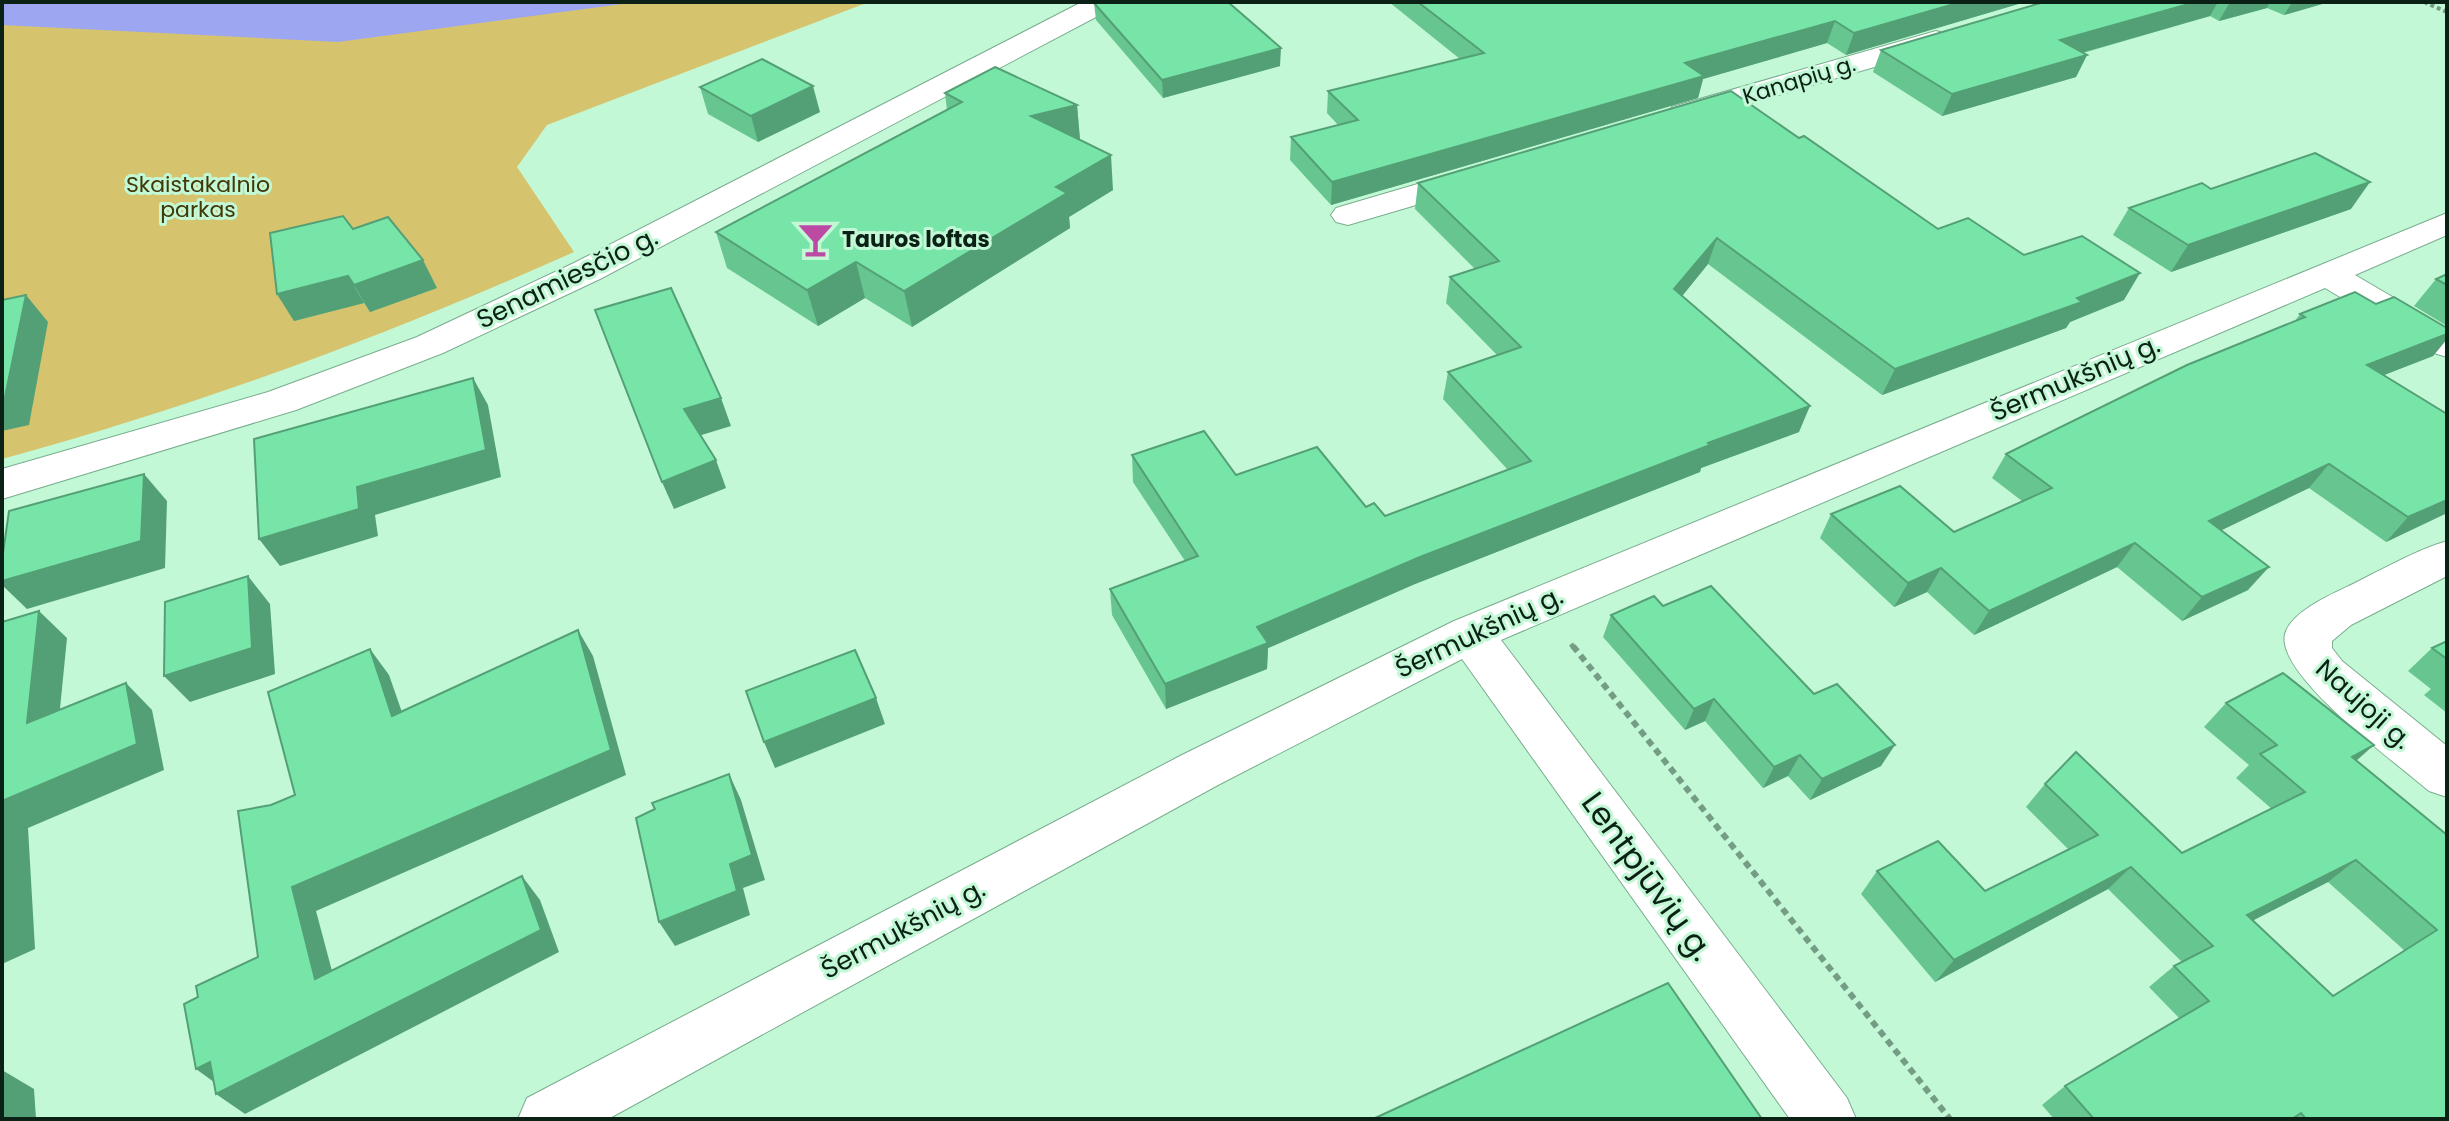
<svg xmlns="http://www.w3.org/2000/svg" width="2449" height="1121" viewBox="0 0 2449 1121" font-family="Poppins,sans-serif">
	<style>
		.green { fill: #d6c36d }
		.water { fill: #9da7f1 }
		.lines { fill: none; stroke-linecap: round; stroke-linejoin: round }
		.minor-casing { stroke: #79ad8e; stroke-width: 2 }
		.secondary-casing { stroke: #79ad8e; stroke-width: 2 }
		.path-far2 { stroke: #759d85; stroke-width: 4; stroke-dasharray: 4 3; stroke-linecap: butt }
		.path-far1 { stroke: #759d85; stroke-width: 5; stroke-dasharray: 6 4; stroke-linecap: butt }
		.path { stroke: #759d85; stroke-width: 6; stroke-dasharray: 7 5; stroke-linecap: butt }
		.minor { fill: #fff; fill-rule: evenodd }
		.secondary { fill: #fff; fill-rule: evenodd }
		.wall { fill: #67c590; fill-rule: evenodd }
		.shaded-wall { fill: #54a076 }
		.building { fill: #78e5a8; stroke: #54a076; stroke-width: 2; fill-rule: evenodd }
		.labels { text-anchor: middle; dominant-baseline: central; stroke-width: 6; stroke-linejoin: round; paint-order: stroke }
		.far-street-label { font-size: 22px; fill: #0c2115; stroke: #c2f8d6 }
		.far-park-label { font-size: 22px; fill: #423807; stroke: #c2f8d6 }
		.far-poi-label { font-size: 22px; font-weight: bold; fill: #0c2115; stroke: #c2f8d6; text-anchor: start }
		.street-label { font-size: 26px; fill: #0c2115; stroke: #c2f8d6 }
		.near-street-label { font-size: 32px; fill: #0c2115; stroke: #c2f8d6 }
	</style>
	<rect width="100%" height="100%" fill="#c2f8d6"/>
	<path class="green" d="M2,2H869L547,125L517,167L574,252C386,336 200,405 2,459Z"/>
	<path class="water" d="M2,2H637L338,42L2,25Z"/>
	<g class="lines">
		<defs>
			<g id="minor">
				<path d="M1936,31L1946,34L1950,40L1946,46L1683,123L1672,121L1668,114L1672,107Z"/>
				<path d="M1472,168L1484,171L1488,178L1484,185L1348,225L1336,222L1331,215L1336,208Z"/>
				<path d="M2447,213V235L2355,275L2447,329V357L2434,353L2325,288L1501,640L1847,1098L1856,1119H1790L1462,659L1218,785L608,1119H518L527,1098L1182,755L1454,621Z"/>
				<path d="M2447,541V576L2351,625L2332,641V648L2342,661L2447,746V797L2429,791C2398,764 2275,675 2285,634C2291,611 2334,593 2353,584C2383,569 2414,551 2447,541Z"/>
			</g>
			<path id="secondary" d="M1082,2H1117L1113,8L600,279L443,353L296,410L2,499V469L268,392L417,337L574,263Z"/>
		</defs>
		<use href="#minor" class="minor-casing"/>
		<use href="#secondary" class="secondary-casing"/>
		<path class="path-far2" d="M2424,2L2447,12"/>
		<path class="path-far1" d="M1571,644L1574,648"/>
		<path class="path" d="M1573,646L1950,1119"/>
		<use href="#minor" class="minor"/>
		<use href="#secondary" class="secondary"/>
	</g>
	<g class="wall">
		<path d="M1389,2H2025L1846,55L1827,43L1703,79L1698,98L1331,205L1290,160L1291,137L1338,125L1327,113L1328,91L1460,59Z"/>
		<path d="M2044,2H2329L2284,15L2267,8L2219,21L2210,16L2083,53L2087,55L2076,77L1942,116L1873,72L1881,50Z"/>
		<path d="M1094,3L1280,66L1163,98L1096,20Z"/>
		<path d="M700,87L820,112L758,142L708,114Z"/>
		<path d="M945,93L1077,105L1080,140H1079L1113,190L1069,217L1070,228L912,327L865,298L818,326L727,268L716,232L947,110Z"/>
		<path d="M1799,138L1938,229L2024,255L2124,300L2070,322L2066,328L1882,395L1708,264L1682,296L1799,432L1701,468L1700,472L1415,584L1268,648L1267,669L1166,709L1112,615L1110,589L1185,561L1133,482L1132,455L1236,475L1366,507L1385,516L1508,470L1443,399L1448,372L1497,355L1446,303L1450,277L1475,269L1415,209L1418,183Z"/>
		<path d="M2211,189L2351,209L2171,272L2113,235L2129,208Z"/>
		<path d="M353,229L437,288L370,312L364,303L294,321L277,294Z"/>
		<path d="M2447,274V326L2414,306L2436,279Z"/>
		<path d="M2376,304L2447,328V339L2433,356L2384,375L2447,414V513L2386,542L2309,488L2221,530L2248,590L2182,621L2117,567L1974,635L1927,592L1894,607L1820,538L1831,514L1954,532L2022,501L1992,478L2006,454L2295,321L2300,314Z"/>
		<path d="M1663,606L1881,766L1810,800L1788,776L1763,788L1705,721L1685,730L1603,637L1611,615Z"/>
		<path d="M2447,641V713L2424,695L2431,689L2408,671L2432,648Z"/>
		<path d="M2226,703L2356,761L2447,835V1119H2054L2042,1105L2065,1086L2180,1019L2149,987L2174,966L2182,962L2108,889L1935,982L1861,894L1877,871L1985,891L2068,849L2026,807L2045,784L2182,853L2272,809L2236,778L2249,765L2204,727ZM2328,882L2405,951L2333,996L2253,920Z"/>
	</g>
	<g class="shaded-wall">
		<path d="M1961,2H2025L1846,55L1854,33Z"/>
		<path d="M2196,2H2218L2210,16L2049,62L2060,40Z"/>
		<path d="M2230,2H2270L2267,8L2219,21Z"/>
		<path d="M2292,2H2329L2284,15Z"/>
		<path d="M1835,21L1827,43L1703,79L1698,98L1331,205L1332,182L1685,63Z"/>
		<path d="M1281,48L1280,66L1163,98L1162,80Z"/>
		<path d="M2087,55L2076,77L1942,116L1952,94Z"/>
		<path d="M813,86L820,112L758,142L751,116Z"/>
		<path d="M1077,105L1080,140L1035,151L1031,116Z"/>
		<path d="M1111,155L1113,190L1069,217L1070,228L912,327L904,291L1056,187Z"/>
		<path d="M2370,182L2351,209L2171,272L2188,245Z"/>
		<path d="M1717,238L1708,264L1666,316L1674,289Z"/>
		<path d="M423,260L437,288L370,312L354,285Z"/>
		<path d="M856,262L865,298L818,326L807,290Z"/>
		<path d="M2140,273L2124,300L2070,322L2066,328L1882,395L1895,369Z"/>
		<path d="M348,276L364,303L294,321L277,294Z"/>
		<path d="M26,295L48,322L29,425L2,431V398Z"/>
		<path d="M2447,334V339L2433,356L2348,389L2367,365Z"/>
		<path d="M473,378L488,405L501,477L375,515L378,536L280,566L259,539L357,487Z"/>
		<path d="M721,398L731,426L695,437L684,409Z"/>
		<path d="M1810,406L1799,432L1701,468L1700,472L1415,584L1268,648L1267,669L1166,709L1165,684L1257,627L1420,557L1708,443Z"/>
		<path d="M716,460L726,488L674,509L662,482Z"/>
		<path d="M2329,464L2309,488L2191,545L2209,521Z"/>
		<path d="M144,474L167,501L165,568L27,609L2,585V581Z"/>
		<path d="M2447,500V513L2386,542L2408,517Z"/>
		<path d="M2135,543L2117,567L1974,635L1989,611Z"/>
		<path d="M2269,567L2248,590L2182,621L2202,597Z"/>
		<path d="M1941,568L1927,592L1894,607L1908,583Z"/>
		<path d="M248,576L270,604L275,674L190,702L164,676Z"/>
		<path d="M39,611L67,638L56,749L27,723Z"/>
		<path d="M578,630L593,656L626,775L316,911L340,1001L315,979L292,887Z"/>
		<path d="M370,649L389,675L412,741L392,716Z"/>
		<path d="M126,683L152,710L164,770L28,828L35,949L2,964V801Z"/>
		<path d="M876,698L885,724L775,768L764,742Z"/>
		<path d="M1714,699L1705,721L1685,730L1694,709Z"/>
		<path d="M1895,745L1881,766L1810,800L1822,779Z"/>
		<path d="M2374,745L2347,769L2352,757Z"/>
		<path d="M1800,755L1788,776L1763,788L1774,767Z"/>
		<path d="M729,774L741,800L765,880L743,888L750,915L675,946L659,922L730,864Z"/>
		<path d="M2356,860L2328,882L2221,937L2247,915Z"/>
		<path d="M2131,867L2108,889L1935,982L1954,960Z"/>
		<path d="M522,876L540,900L559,952L245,1114L216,1094Z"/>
		<path d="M210,1062L225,1090L196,1069Z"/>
		<path d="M2,1070L34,1089L36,1119H2Z"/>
	</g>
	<g class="building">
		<path d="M1096,2H1228L1281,48L1162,80L1094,3Z"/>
		<path d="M1418,2H1961L1854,33L1835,21L1685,63L1704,76L1332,182L1291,137L1358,120L1328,91L1484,53Z"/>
		<path d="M2044,2H2196L2060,40L2087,55L1952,94L1881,50Z"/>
		<path d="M762,59L813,86L751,116L700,87Z"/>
		<path d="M995,67L1077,105L1031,116L1111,155L1056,187L1067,193L904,291L856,262L807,290L716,232L962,102L945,93Z"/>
		<path d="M1731,91L1799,138L1804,136L1938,229L1968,218L2024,255L2082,236L2140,273L2077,298L2082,302L1895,369L1717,238L1674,289L1810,406L1708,443L1710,445L1420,557L1257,627L1268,643L1165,684L1110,589L1198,556L1132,455L1204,431L1236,475L1317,447L1366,507L1374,503L1385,516L1531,461L1448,372L1521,347L1450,277L1499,261L1418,183Z"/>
		<path d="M2315,153L2370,182L2188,245L2129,208L2202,183L2211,189Z"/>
		<path d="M343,216L353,229L388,217L423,260L354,285L348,276L277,294L270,233Z"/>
		<path d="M2447,274V285L2436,279Z"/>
		<path d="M671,288L721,398L684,409L716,460L662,482L595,310Z"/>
		<path d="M2355,292L2376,304L2394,297L2447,328V334L2367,365L2447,414V500L2408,517L2329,464L2209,521L2269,567L2202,597L2135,543L1989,611L1941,568L1908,583L1831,514L1900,486L1954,532L2052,488L2006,454L2187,365L2305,317L2300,314Z"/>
		<path d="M26,295L5,397L2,398V300Z"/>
		<path d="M473,378L486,450L357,487L359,509L259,539L254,439Z"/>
		<path d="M144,474L141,541L2,581V560L9,511Z"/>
		<path d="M248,576L252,648L164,676L165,602Z"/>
		<path d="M1711,586L1814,694L1837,684L1895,745L1822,779L1800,755L1774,767L1714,699L1694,709L1611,615L1654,596L1663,606Z"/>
		<path d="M39,611L27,723L126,683L137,744L2,801V622Z"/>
		<path d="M578,630L611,750L292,887L315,979L522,876L541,930L216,1094L210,1062L196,1069L184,1004L198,997L196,986L258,957L238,811L271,805L295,795L268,692L370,649L392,716Z"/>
		<path d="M2447,641V659L2432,648Z"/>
		<path d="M855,650L876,698L764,742L746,691Z"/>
		<path d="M2283,673L2374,745L2352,757L2447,835V1119H2306L2301,1113L2292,1119H2094L2065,1086L2209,1001L2174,966L2213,946L2131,867L1954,960L1877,871L1938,841L1985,891L2098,835L2045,784L2076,752L2182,853L2305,792L2260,754L2277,745L2226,703ZM2356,860L2437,930L2333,996L2247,915Z"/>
		<path d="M729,774L752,855L730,864L737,891L659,922L636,818L655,809L652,803Z"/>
		<path d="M1668,983L1762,1119H1373Z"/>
	</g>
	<defs>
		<symbol id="bar-bare" viewBox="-9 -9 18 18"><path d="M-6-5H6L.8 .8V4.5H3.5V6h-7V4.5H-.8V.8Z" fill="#bc49a3" stroke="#c2f8d6" stroke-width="2.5" paint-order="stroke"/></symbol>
	</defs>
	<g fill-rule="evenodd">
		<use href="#bar-bare" x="790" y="214" width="51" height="51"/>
	</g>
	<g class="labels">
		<g class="far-street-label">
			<text transform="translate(1799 80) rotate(-17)">Kanapių g.</text>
		</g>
		<g class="far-park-label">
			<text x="198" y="184">Skaistakalnio<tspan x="198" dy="25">parkas</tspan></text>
		</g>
		<g class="far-poi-label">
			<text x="842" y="239">Tauros loftas</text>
		</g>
		<g class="street-label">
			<text transform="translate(567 278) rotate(-26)">Senamiesčio g.</text>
			<text transform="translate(2075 378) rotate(-23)">Šermukšnių g.</text>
			<text transform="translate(1479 632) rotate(-25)">Šermukšnių g.</text>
			<text transform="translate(2364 704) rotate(42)">Naujoji g.</text>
			<text transform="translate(903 929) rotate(-28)">Šermukšnių g.</text>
		</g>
		<g class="near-street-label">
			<text transform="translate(1648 876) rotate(54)">Lentpjūvių g.</text>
		</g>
	</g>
	<rect width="2449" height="1121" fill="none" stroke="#0c2115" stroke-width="8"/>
</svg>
